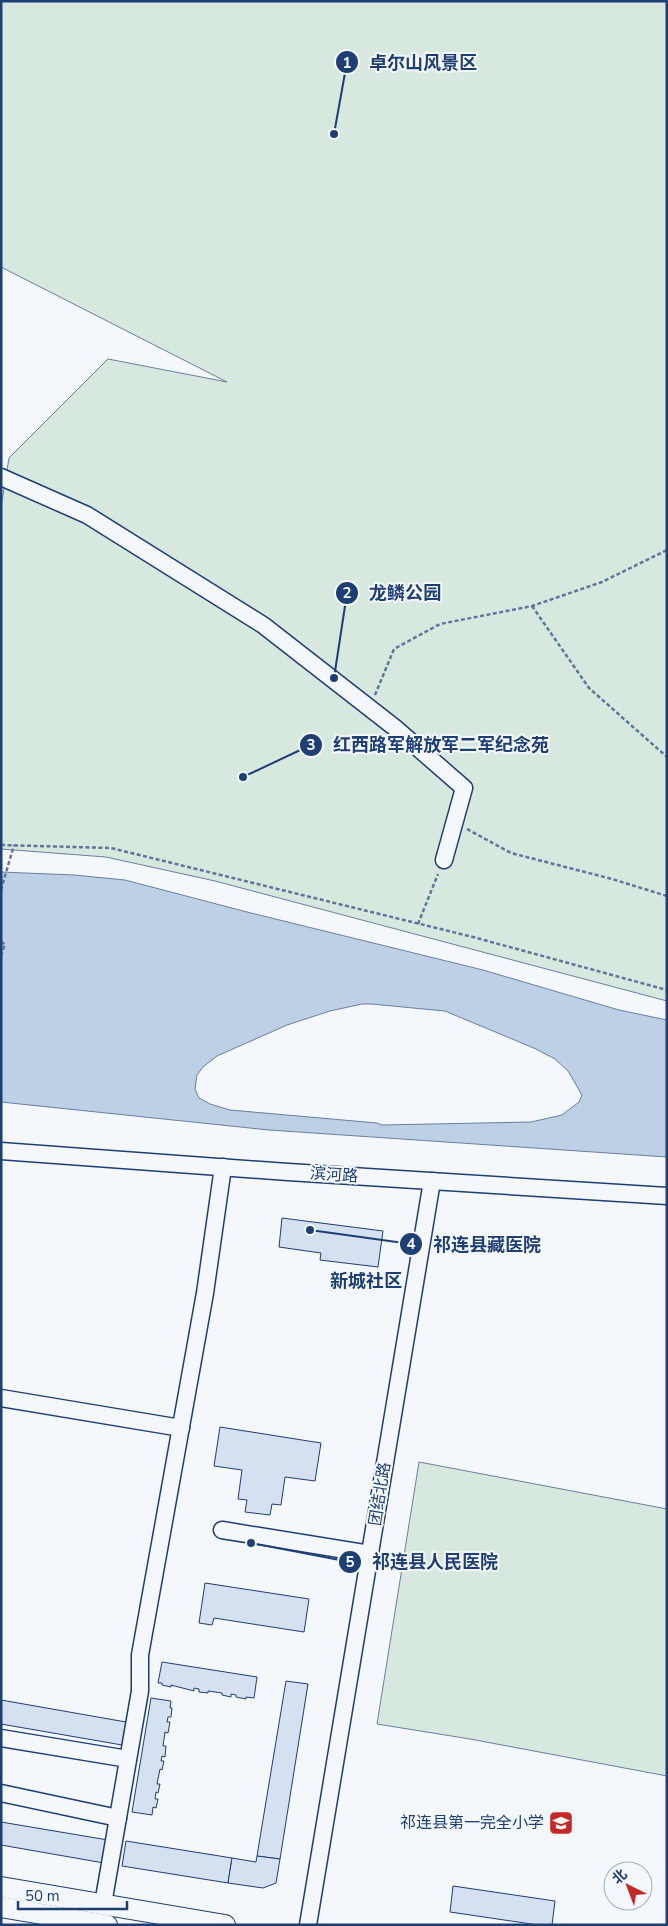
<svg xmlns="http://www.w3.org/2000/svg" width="668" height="1926" viewBox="0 0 668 1926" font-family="'Nunito Sans','Noto Sans SC',sans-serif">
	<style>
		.green { fill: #d7e8df; stroke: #687fa3 }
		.water { fill: #bed0e5; stroke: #687fa3; fill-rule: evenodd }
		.building { fill: #d5e0f0; stroke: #1d3f73 }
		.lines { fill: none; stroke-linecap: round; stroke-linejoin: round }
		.minor-casing { stroke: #1d3f73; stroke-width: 19 }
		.major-casing { stroke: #1d3f73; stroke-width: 22 }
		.path { stroke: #5e769c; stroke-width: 2.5; stroke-dasharray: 4 2.5; stroke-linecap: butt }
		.minor { stroke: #f4f7fb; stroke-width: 16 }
		.major { stroke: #f4f7fb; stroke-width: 20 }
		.labels { text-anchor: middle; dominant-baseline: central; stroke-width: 4; stroke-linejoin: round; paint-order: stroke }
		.street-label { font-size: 16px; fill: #1d3f73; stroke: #f4f7fb }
		.poi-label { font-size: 16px; fill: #1d3f73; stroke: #f4f7fb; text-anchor: end }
		.neighbourhood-label { font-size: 18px; font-weight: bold; fill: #1d3f73; stroke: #f4f7fb }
		.leader { fill: none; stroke: #1d3f73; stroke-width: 2 }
		.callout-dot { fill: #1d3f73; stroke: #f4f7fb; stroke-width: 2 }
		.mark-label { font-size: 15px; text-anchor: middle; font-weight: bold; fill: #fff }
		.callout-label { font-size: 18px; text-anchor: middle; font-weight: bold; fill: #1d3f73; stroke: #f4f7fb; stroke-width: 4; stroke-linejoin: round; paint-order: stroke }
	</style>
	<rect width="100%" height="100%" fill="#f4f7fb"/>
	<g class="green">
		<path d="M1,1H667V1001L215,881L106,857L1,849V507L9,458L108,359L227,382L1,267Z"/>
		<path d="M419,1462L667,1509V1776L470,1739L377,1724Z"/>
	</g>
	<path class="water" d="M1,872L74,875L125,880L247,912L483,970L619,1010L667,1020V1157L269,1130L1,1102ZM362,1004H371L445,1011L536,1049L555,1059L568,1071L582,1095L579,1102L562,1115L531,1122L382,1125L377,1123L230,1110L210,1104L199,1098L195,1089L197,1075L203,1067L217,1056L287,1025L330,1011Z"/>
	<g class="building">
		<path d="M282,1218L383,1231L378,1267L320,1260L321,1253L279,1247Z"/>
		<path d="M220,1427L321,1443L315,1481L285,1477L281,1505L272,1504L270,1515L245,1512L247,1500L238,1499L242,1470L214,1466Z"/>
		<path d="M205,1583L309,1599L304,1632L214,1618L212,1625L199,1623Z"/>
		<path d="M162,1662L257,1677L254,1698L246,1697V1699L236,1697V1695L231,1694V1697L222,1695V1693L208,1691V1693L199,1692V1689L194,1688V1691L171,1685V1687L162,1685V1683H158Z"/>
		<path d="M286,1681L308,1684L280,1859L257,1856Z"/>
		<path d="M151,1698L171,1701L170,1708H172L171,1717H168L167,1722H170L168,1733L165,1732L163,1746H166L165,1757L162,1756L161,1761H164L162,1770L160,1769L157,1784H160L158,1793L156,1792L155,1799H158L156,1808L153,1807L152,1815L132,1812Z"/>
		<path d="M1,1700L126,1722L122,1745L1,1724Z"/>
		<path d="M1,1822L108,1840L104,1863L1,1845Z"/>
		<path d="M126,1841L232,1858L228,1883L122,1866Z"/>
		<path d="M257,1856L280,1859L276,1883L263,1888L228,1883L232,1858L256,1862Z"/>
		<path d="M453,1886L555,1901L552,1925H538L450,1912Z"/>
	</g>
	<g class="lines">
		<defs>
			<g id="minor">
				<path d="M1,477L87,515L263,625L394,727L464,788L444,860"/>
				<path d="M1,1151L288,1172L667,1196"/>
				<path d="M1,1398L181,1428"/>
				<path d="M222,1530L370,1554"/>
				<path d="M1,1738L128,1759"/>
				<path d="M1,1793L118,1818"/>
				<path d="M103,1904L140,1691V1655L205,1293L223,1167"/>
				<path d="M308,1925L432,1181"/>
			</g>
			<g id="major">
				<path d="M1,1887L225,1925"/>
				<path d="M1,1907L107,1925"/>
			</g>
		</defs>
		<use href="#minor" class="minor-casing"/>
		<use href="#major" class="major-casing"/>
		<g class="path">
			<path d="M532,606L589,688L667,757"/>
			<path d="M375,695L394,649L440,624L532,606L602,582L667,550"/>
			<path d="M467,829L511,853L612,879L667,896"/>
			<path d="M1,845L111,848L473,937L667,990"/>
			<path d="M1,890L14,845"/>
			<path d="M418,924L438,874"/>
			<path d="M1,942L5,944L1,955"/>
		</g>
		<use href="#minor" class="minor"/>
		<use href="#major" class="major"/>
	</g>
	<defs>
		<symbol id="school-square" viewBox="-11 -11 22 22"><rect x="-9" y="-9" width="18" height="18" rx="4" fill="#c62828" stroke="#f4f7fb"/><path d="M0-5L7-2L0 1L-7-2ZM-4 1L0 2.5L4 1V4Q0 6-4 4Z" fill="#fff"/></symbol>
	</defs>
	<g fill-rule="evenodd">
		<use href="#school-square" x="547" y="1809" width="28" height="28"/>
	</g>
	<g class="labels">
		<g class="street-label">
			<text transform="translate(334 1175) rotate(4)">滨河路</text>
			<text transform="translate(380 1494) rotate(-81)">团结北路</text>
		</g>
		<g class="poi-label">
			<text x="544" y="1823">祁连县第一完全小学</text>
		</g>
		<g class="neighbourhood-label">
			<text x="366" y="1281">新城社区</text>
		</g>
	</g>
	<path class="leader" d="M334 134L347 62M334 678L347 593M243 777L311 745M310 1230L411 1244M251 1543L350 1562"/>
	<g class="callout-dot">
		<circle cx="334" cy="134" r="5"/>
		<circle cx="334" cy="678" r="5"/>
		<circle cx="243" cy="777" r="5"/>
		<circle cx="310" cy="1230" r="5"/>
		<circle cx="251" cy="1543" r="5"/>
		<circle cx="347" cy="62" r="12"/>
		<circle cx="347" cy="593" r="12"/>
		<circle cx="311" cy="745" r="12"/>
		<circle cx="411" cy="1244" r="12"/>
		<circle cx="350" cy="1562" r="12"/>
	</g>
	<g class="mark-label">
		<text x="347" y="68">1</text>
		<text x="347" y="598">2</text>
		<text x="311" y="750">3</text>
		<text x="411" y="1249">4</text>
		<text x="350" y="1567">5</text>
	</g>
	<g class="callout-label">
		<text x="423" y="69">卓尔山风景区</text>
		<text x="405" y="599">龙鳞公园</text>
		<text x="441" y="751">红西路军解放军二军纪念苑</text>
		<text x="487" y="1251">祁连县藏医院</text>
		<text x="435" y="1568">祁连县人民医院</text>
	</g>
	<rect width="668" height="1926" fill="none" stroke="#1d3f73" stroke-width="5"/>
	<g transform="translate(628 1886) rotate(318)"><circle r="24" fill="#f4f7fb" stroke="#9eadc5"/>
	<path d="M0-4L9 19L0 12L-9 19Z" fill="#c62828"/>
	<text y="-8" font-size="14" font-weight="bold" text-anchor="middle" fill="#1d3f73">北</text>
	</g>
	<path d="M18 1901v8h109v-8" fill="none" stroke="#1d3f73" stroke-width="2.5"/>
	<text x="25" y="1901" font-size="15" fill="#1d3f73" stroke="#f4f7fb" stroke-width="4" paint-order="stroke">50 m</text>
</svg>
